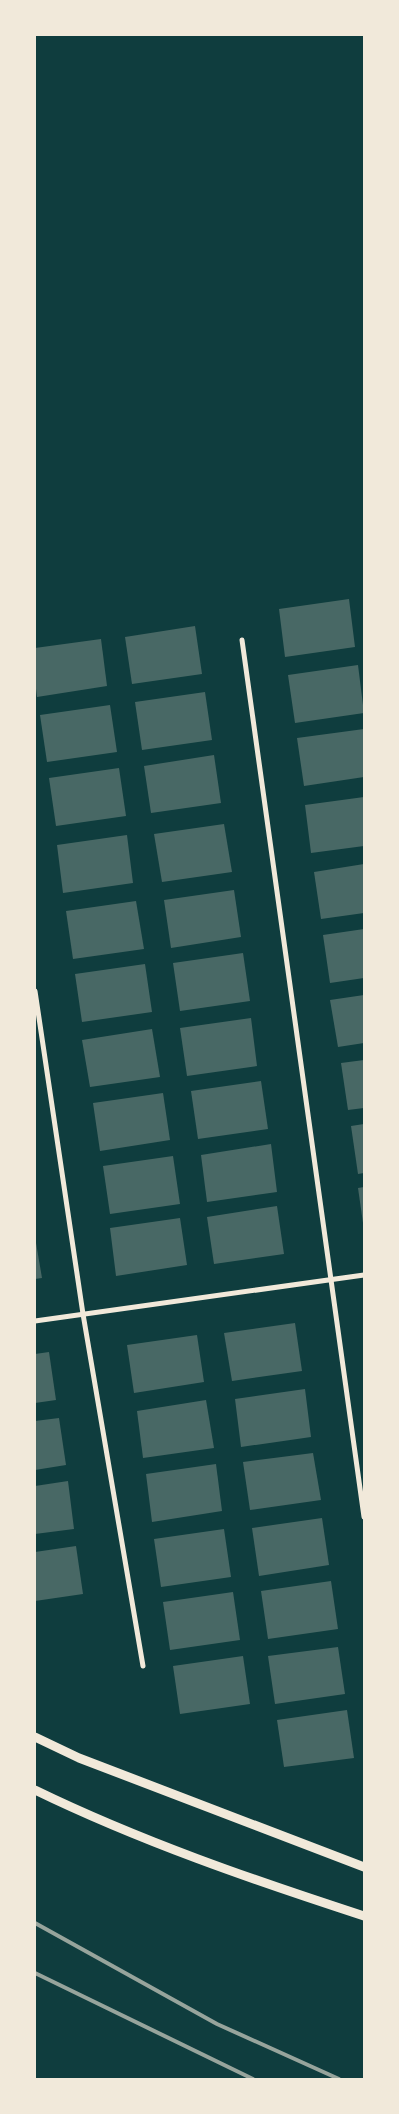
<svg xmlns="http://www.w3.org/2000/svg" width="399" height="2114" viewBox="0 0 399 2114" font-family="'Roboto Condensed',sans-serif">
	<style>
		.building { fill: #486865 }
		.lines { fill: none; stroke-linecap: round; stroke-linejoin: round }
		.minor { stroke: #f1e9da; stroke-width: 5 }
		.tertiary { stroke: #f1e9da; stroke-width: 9 }
		.rail { stroke: #97a49c; stroke-width: 4 }
	</style>
	<rect width="100%" height="100%" fill="#0f3d3e"/>
	<g class="building">
		<path d="M349,599L355,647L285,657L279,609Z"/>
		<path d="M195,626L202,674L132,684L125,637Z"/>
		<path d="M101,639L107,686L37,697L35,681V648Z"/>
		<path d="M358,665L364,713L295,723L288,675Z"/>
		<path d="M205,692L212,740L142,750L135,702Z"/>
		<path d="M110,705L117,752L47,762L40,715Z"/>
		<path d="M364,729V777L304,786L297,738Z"/>
		<path d="M214,755L221,803L151,813L144,766Z"/>
		<path d="M119,768L126,816L56,826L49,778Z"/>
		<path d="M364,797V846L311,853L305,805Z"/>
		<path d="M224,824L232,872L162,882L154,834Z"/>
		<path d="M127,835L133,883L63,893L57,845Z"/>
		<path d="M364,864V913L321,919L314,872Z"/>
		<path d="M234,890L241,937L171,948L164,900Z"/>
		<path d="M136,901L144,949L73,959L66,911Z"/>
		<path d="M364,929V978L330,983L323,935Z"/>
		<path d="M243,953L250,1001L180,1011L173,963Z"/>
		<path d="M145,964L152,1012L82,1022L75,974Z"/>
		<path d="M364,995V1043L338,1047L330,1000Z"/>
		<path d="M251,1018L257,1066L187,1076L180,1028Z"/>
		<path d="M152,1029L160,1077L90,1087L82,1040Z"/>
		<path d="M364,1060V1108L348,1110L341,1063Z"/>
		<path d="M261,1081L268,1129L198,1139L191,1091Z"/>
		<path d="M163,1093L170,1140L100,1151L93,1103Z"/>
		<path d="M364,1124V1173L358,1174L351,1126Z"/>
		<path d="M271,1144L277,1192L207,1202L201,1155Z"/>
		<path d="M173,1156L180,1204L110,1214L103,1166Z"/>
		<path d="M364,1187V1223H363L358,1188Z"/>
		<path d="M277,1206L284,1254L214,1264L207,1217Z"/>
		<path d="M180,1218L187,1265L116,1276L110,1228Z"/>
		<path d="M35,1237L42,1278L35,1279Z"/>
		<path d="M295,1323L302,1371L232,1381L224,1333Z"/>
		<path d="M197,1335L204,1382L134,1393L127,1345Z"/>
		<path d="M49,1352L56,1400L35,1403V1354Z"/>
		<path d="M305,1389L311,1437L241,1447L235,1399Z"/>
		<path d="M206,1400L214,1448L143,1458L137,1411Z"/>
		<path d="M59,1418L66,1465L35,1470V1421Z"/>
		<path d="M313,1453L321,1500L250,1510L243,1462Z"/>
		<path d="M216,1464L222,1511L152,1522L146,1474Z"/>
		<path d="M68,1481L74,1529L35,1534V1486Z"/>
		<path d="M322,1518L329,1565L259,1576L252,1528Z"/>
		<path d="M224,1529L231,1577L161,1587L154,1539Z"/>
		<path d="M76,1546L83,1594L35,1601V1552Z"/>
		<path d="M331,1581L338,1629L268,1639L261,1591Z"/>
		<path d="M233,1592L240,1640L170,1650L163,1602Z"/>
		<path d="M338,1647L345,1694L275,1704L268,1656Z"/>
		<path d="M243,1656L250,1704L180,1714L173,1666Z"/>
		<path d="M347,1710L354,1758L284,1767L277,1720Z"/>
	</g>
	<g class="lines">
		<g class="minor">
			<path d="M242,640L364,1517"/>
			<path d="M35,991L83,1314L143,1666"/>
			<path d="M35,1321L364,1275"/>
		</g>
		<g class="tertiary">
			<path d="M35,1737L79,1758L364,1867"/>
			<path d="M35,1790C140,1841 253,1880 364,1916"/>
		</g>
		<g class="rail">
			<path d="M35,1923L217,2024L339,2079"/>
			<path d="M35,1973L253,2079"/>
		</g>
	</g>
	<rect width="399" height="2114" fill="none" stroke="#f1e9da" stroke-width="72"/>
</svg>
